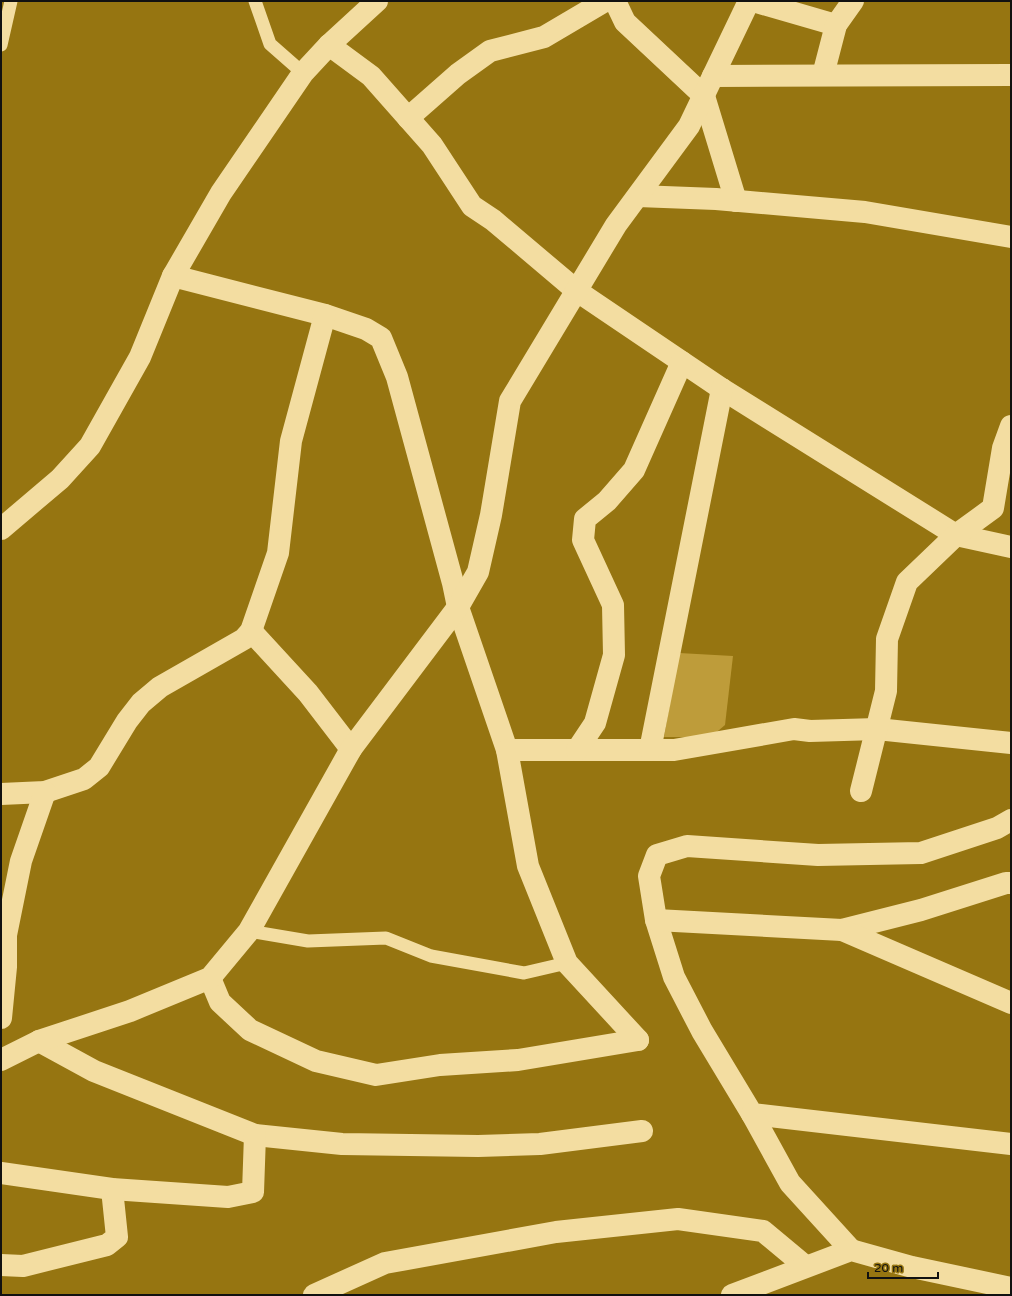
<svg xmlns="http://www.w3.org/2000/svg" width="1012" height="1296" viewBox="0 0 1012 1296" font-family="'Varela Round',sans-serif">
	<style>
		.building { fill: #be9c3a }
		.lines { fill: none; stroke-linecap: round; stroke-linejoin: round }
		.lane { stroke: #f3dda1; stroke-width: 13 }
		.street { stroke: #f3dda1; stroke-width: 22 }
	</style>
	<rect width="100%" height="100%" fill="#967511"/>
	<path class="building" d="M679,653L733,656L725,725L711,737H664Z"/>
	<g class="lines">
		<g class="lane">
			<path d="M255,1L270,44L303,73"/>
			<path d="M1,45L11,1"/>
			<path d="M249,931L308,941L386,938L431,956L524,973L567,963"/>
		</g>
		<g class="street">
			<path d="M615,1L625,22L704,96L736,201"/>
			<path d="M753,1L836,25"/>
			<path d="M329,45L371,76L432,145L472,206L493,220L577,291L722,389L956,535L1011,547"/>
			<path d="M823,75L836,25L853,1"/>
			<path d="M713,76L1011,75"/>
			<path d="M408,118L458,74L490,51L544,37L605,1"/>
			<path d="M638,196L716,199L865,212L1011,237"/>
			<path d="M173,276L325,315L366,329L381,338L397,377L453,583L458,607L507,750L528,866L567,963L638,1040"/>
			<path d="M1,529L60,479L90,446L140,357L173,276L221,193L303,73L329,45L377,1"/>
			<path d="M251,631L308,693L351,749"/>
			<path d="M507,750H674L794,729L810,731L877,729L1011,743"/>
			<path d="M577,750L595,723L614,655L613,605L583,540L585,519L607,501L634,470L682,362"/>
			<path d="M650,750L722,389"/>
			<path d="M861,791L886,691L887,639L907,582L956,535L993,508L1003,448L1011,426"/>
			<path d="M1,794L45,792L84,779L99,767L127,721L141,703L160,687L244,639L251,631L278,553L291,441L325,315"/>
			<path d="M1011,820L997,828L921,853L818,855L687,846L657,855L649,876L656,920L674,977L702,1031L752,1114L1011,1144"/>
			<path d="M656,920L842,930L921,910L1006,883H1011"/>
			<path d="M842,930L1011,1003"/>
			<path d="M210,978L220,1002L250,1030L316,1061L376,1075L440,1065L518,1060L638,1040"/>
			<path d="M1,1018L6,967V935L21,861L45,792"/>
			<path d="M39,1041L94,1071L255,1135L342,1144L478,1146L540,1144L642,1131"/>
			<path d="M1,1060L39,1041L130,1011L210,978L249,931L351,749L458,607L478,572L491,515L510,401L616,225L689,126L749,1"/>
			<path d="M752,1114L790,1183L851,1250"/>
			<path d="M1,1173L112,1189L228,1197L253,1192L255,1135"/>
			<path d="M1,1265L23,1266L107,1245L117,1237L112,1189"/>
			<path d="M314,1295L385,1263L556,1232L678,1219L763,1231L805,1266"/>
			<path d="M732,1295L851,1250L912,1267L1011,1288"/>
		</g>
	</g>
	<rect width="1012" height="1296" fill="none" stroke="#111111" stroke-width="4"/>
	<path d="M868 1272v6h70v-6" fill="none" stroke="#111111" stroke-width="2"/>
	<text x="874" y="1272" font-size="12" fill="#111111" stroke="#967511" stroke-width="3" paint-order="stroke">20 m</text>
</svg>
